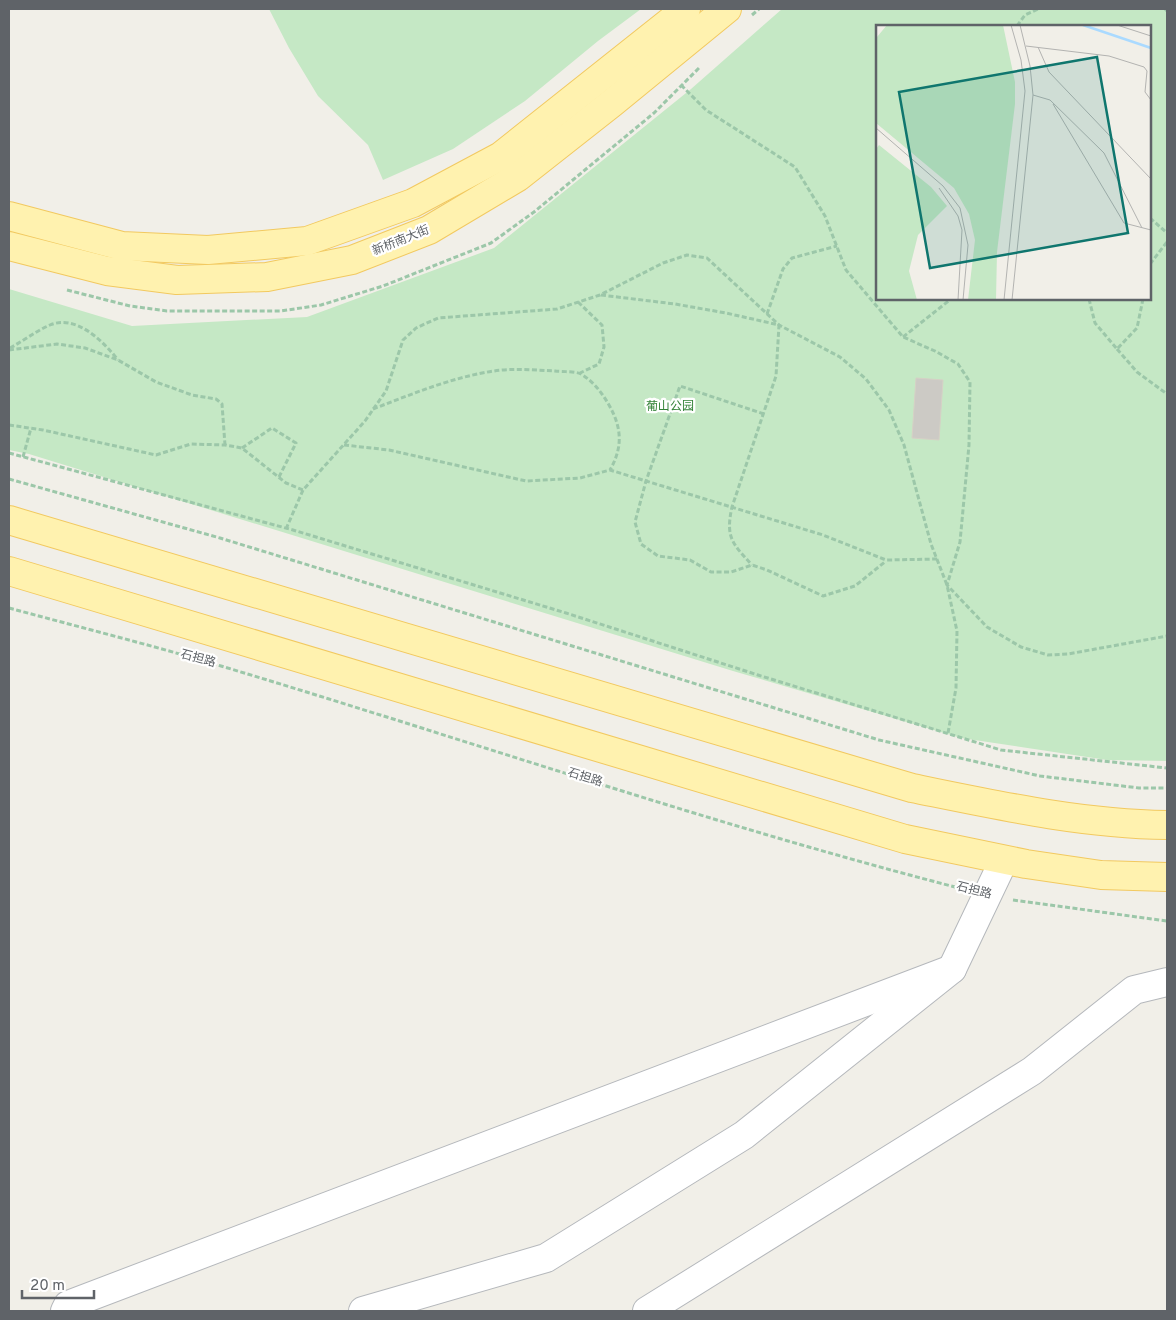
<svg xmlns="http://www.w3.org/2000/svg" width="1176" height="1320" viewBox="0 0 1176 1320" font-family="Overpass,'Noto Sans SC',sans-serif">
	<style>
		.green { fill: #c5e8c5; fill-rule: evenodd }
		.building { fill: #cccac5; stroke: #d6d1c6 }
		.lines { fill: none; stroke-linecap: round; stroke-linejoin: round }
		.minor-casing { stroke: #b5b8bc; stroke-width: 30 }
		.major-casing { stroke: #f2c960; stroke-width: 30 }
		.path { stroke: #9cc7a9; stroke-width: 3; stroke-dasharray: 5 2.5; stroke-linecap: butt }
		.minor { stroke: #fff; stroke-width: 28 }
		.major { stroke: #fff2af; stroke-width: 28 }
		.labels { text-anchor: middle; dominant-baseline: central; stroke-width: 4.5; stroke-linejoin: round; paint-order: stroke }
		.street-label { font-size: 12px; fill: #5f6368; stroke: #fff }
		.park-label { font-size: 12px; fill: #348238; stroke: #fff }
		.inset-river { fill: none; stroke: #aadaff; stroke-width: 2.5 }
		.inset-road { fill: none; stroke: #b3b3b1; stroke-width: 1 }
		.view { fill: #0f766e; fill-opacity: 0.15; stroke: #0f766e; stroke-width: 2.5 }
		.inset-edge { fill: none; stroke: #5f6368; stroke-width: 2.5 }
	</style>
	<rect width="100%" height="100%" fill="#f1efe8"/>
	<g class="green">
		<path d="M269,9H641L598,41L525,101L453,149L383,180L368,145L318,96L289,48Z"/>
		<path d="M782,9H1167V761L1107,760L961,738L733,671L29,454L9,450V289L132,326L307,317L494,248L691,89ZM877,26H1150V299H877Z"/>
	</g>
	<path class="building" d="M916,378L943,380L939,440L912,438Z"/>
	<g class="lines">
		<defs>
			<g id="minor">
				<path d="M65,1311L68,1305L952,969"/>
				<path d="M363,1311L546,1258L744,1135L952,969L1004,860"/>
				<path d="M647,1311L1032,1071L1134,990L1167,982"/>
			</g>
			<g id="major">
				<path d="M9,216L122,246L208,250L307,241L413,203L501,156L686,9"/>
				<path d="M9,246L107,271L177,280L267,277L352,260L429,230L518,177L612,103L727,9"/>
				<path d="M9,520L912,788C996,805 1081,824 1167,825"/>
				<path d="M9,571L905,839L1026,864L1101,875L1167,877"/>
			</g>
		</defs>
		<use href="#minor" class="minor-casing"/>
		<use href="#major" class="major-casing"/>
		<g class="path">
			<path d="M1165,9L1167,11"/>
			<path d="M752,15L759,9"/>
			<path d="M1017,26L1025,15L1038,9"/>
			<path d="M681,85L706,110L795,167L825,216L846,270L903,337L935,351L958,364L970,382L969,445L960,542L947,585L987,627L1021,647L1048,655L1068,654L1167,636"/>
			<path d="M1150,218L1167,233"/>
			<path d="M1150,264L1167,242"/>
			<path d="M67,290L130,306L167,311H281L321,305L383,286L491,243L534,212L654,113L700,67"/>
			<path d="M601,295L675,304L726,313L779,325L776,376L732,507C725,538 733,544 752,565"/>
			<path d="M1089,299L1095,323L1117,349L1137,328L1143,299"/>
			<path d="M578,302L602,325L604,347L599,364L580,373"/>
			<path d="M767,314L783,269L792,258L837,246"/>
			<path d="M903,337L951,299"/>
			<path d="M10,348C23,341 36,331 50,325C76,314 103,341 118,360"/>
			<path d="M1117,349L1137,372L1167,394"/>
			<path d="M9,350L57,344L85,348L118,360L156,382L192,395L216,399L222,404L225,445"/>
			<path d="M373,409C412,394 453,377 494,371C513,368 535,370 555,371C563,372 575,371 581,374C594,382 602,393 609,405C622,428 623,447 610,470"/>
			<path d="M764,414L680,386L646,481L635,522L641,544L658,556L690,560L711,572H731L752,565L767,570L823,596L855,586L886,561"/>
			<path d="M9,425L43,430L156,455L191,444L225,445L242,448L286,483L303,490"/>
			<path d="M344,445L389,450L526,481L580,478L610,470L823,535L886,560L938,559"/>
			<path d="M242,448L272,428L296,443L279,477"/>
			<path d="M9,453L293,530L566,613L758,675L1001,750L1167,768"/>
			<path d="M23,457L31,428"/>
			<path d="M9,479L220,538L879,740L1040,776L1139,788H1167"/>
			<path d="M286,529L303,490L365,421L386,391L403,340L416,328L438,318L557,309L600,295L663,263L687,255L707,258L779,325L840,357L866,379L889,410L904,445L931,544L947,585L957,631L956,688L948,733"/>
			<path d="M9,608C79,627 151,645 221,666C468,740 713,825 963,889"/>
			<path d="M1013,900L1167,921"/>
		</g>
		<use href="#minor" class="minor"/>
		<use href="#major" class="major"/>
	</g>
	<g class="labels">
		<g class="street-label">
			<text transform="translate(401 241) rotate(-22)">新桥南大街</text>
			<text transform="translate(198 659) rotate(15)">石担路</text>
			<text transform="translate(585 778) rotate(17)">石担路</text>
			<text transform="translate(974 891) rotate(14)">石担路</text>
		</g>
		<g class="park-label">
			<text x="670" y="407">葡山公园</text>
		</g>
	</g>
	<g transform="translate(876 25)">
		<rect width="275" height="275" fill="#f1efe8"/>
		<path d="M11,0H127L139,57V79L121,227L120,275H92L99,215L93,189L78,163L0,98V21L1,12ZM3,120L55,162L71,181L42,210L33,246L41,275H0V124Z" fill="#c5e8c5"/>
		<path class="inset-river" d="M207,0L275,23"/>
		<path class="inset-road" d="M241,0L275,11M150,21L233,31L268,42L271,46L269,67L275,75M162,22L173,47L275,154M157,70L174,75L228,128L266,203M177,79L248,198L275,205M0,103L67,161L84,183L92,220L87,275M63,163L82,191L86,205L82,275M128,275L149,66L145,35L135,0M136,275L157,70L154,41L144,0"/>
		<path class="view" d="M221,32L252,208L54,243L23,67Z"/>
		<rect width="275" height="275" class="inset-edge"/>
	</g>
	<rect width="1176" height="1320" fill="none" stroke="#5f6368" stroke-width="20"/>
	<path d="M22 1290v8h72v-8" fill="none" stroke="#5f6368" stroke-width="2.5"/>
	<text x="30" y="1290" font-size="15" fill="#5f6368" stroke="#ffffff" stroke-width="4" paint-order="stroke">20 m</text>
</svg>
